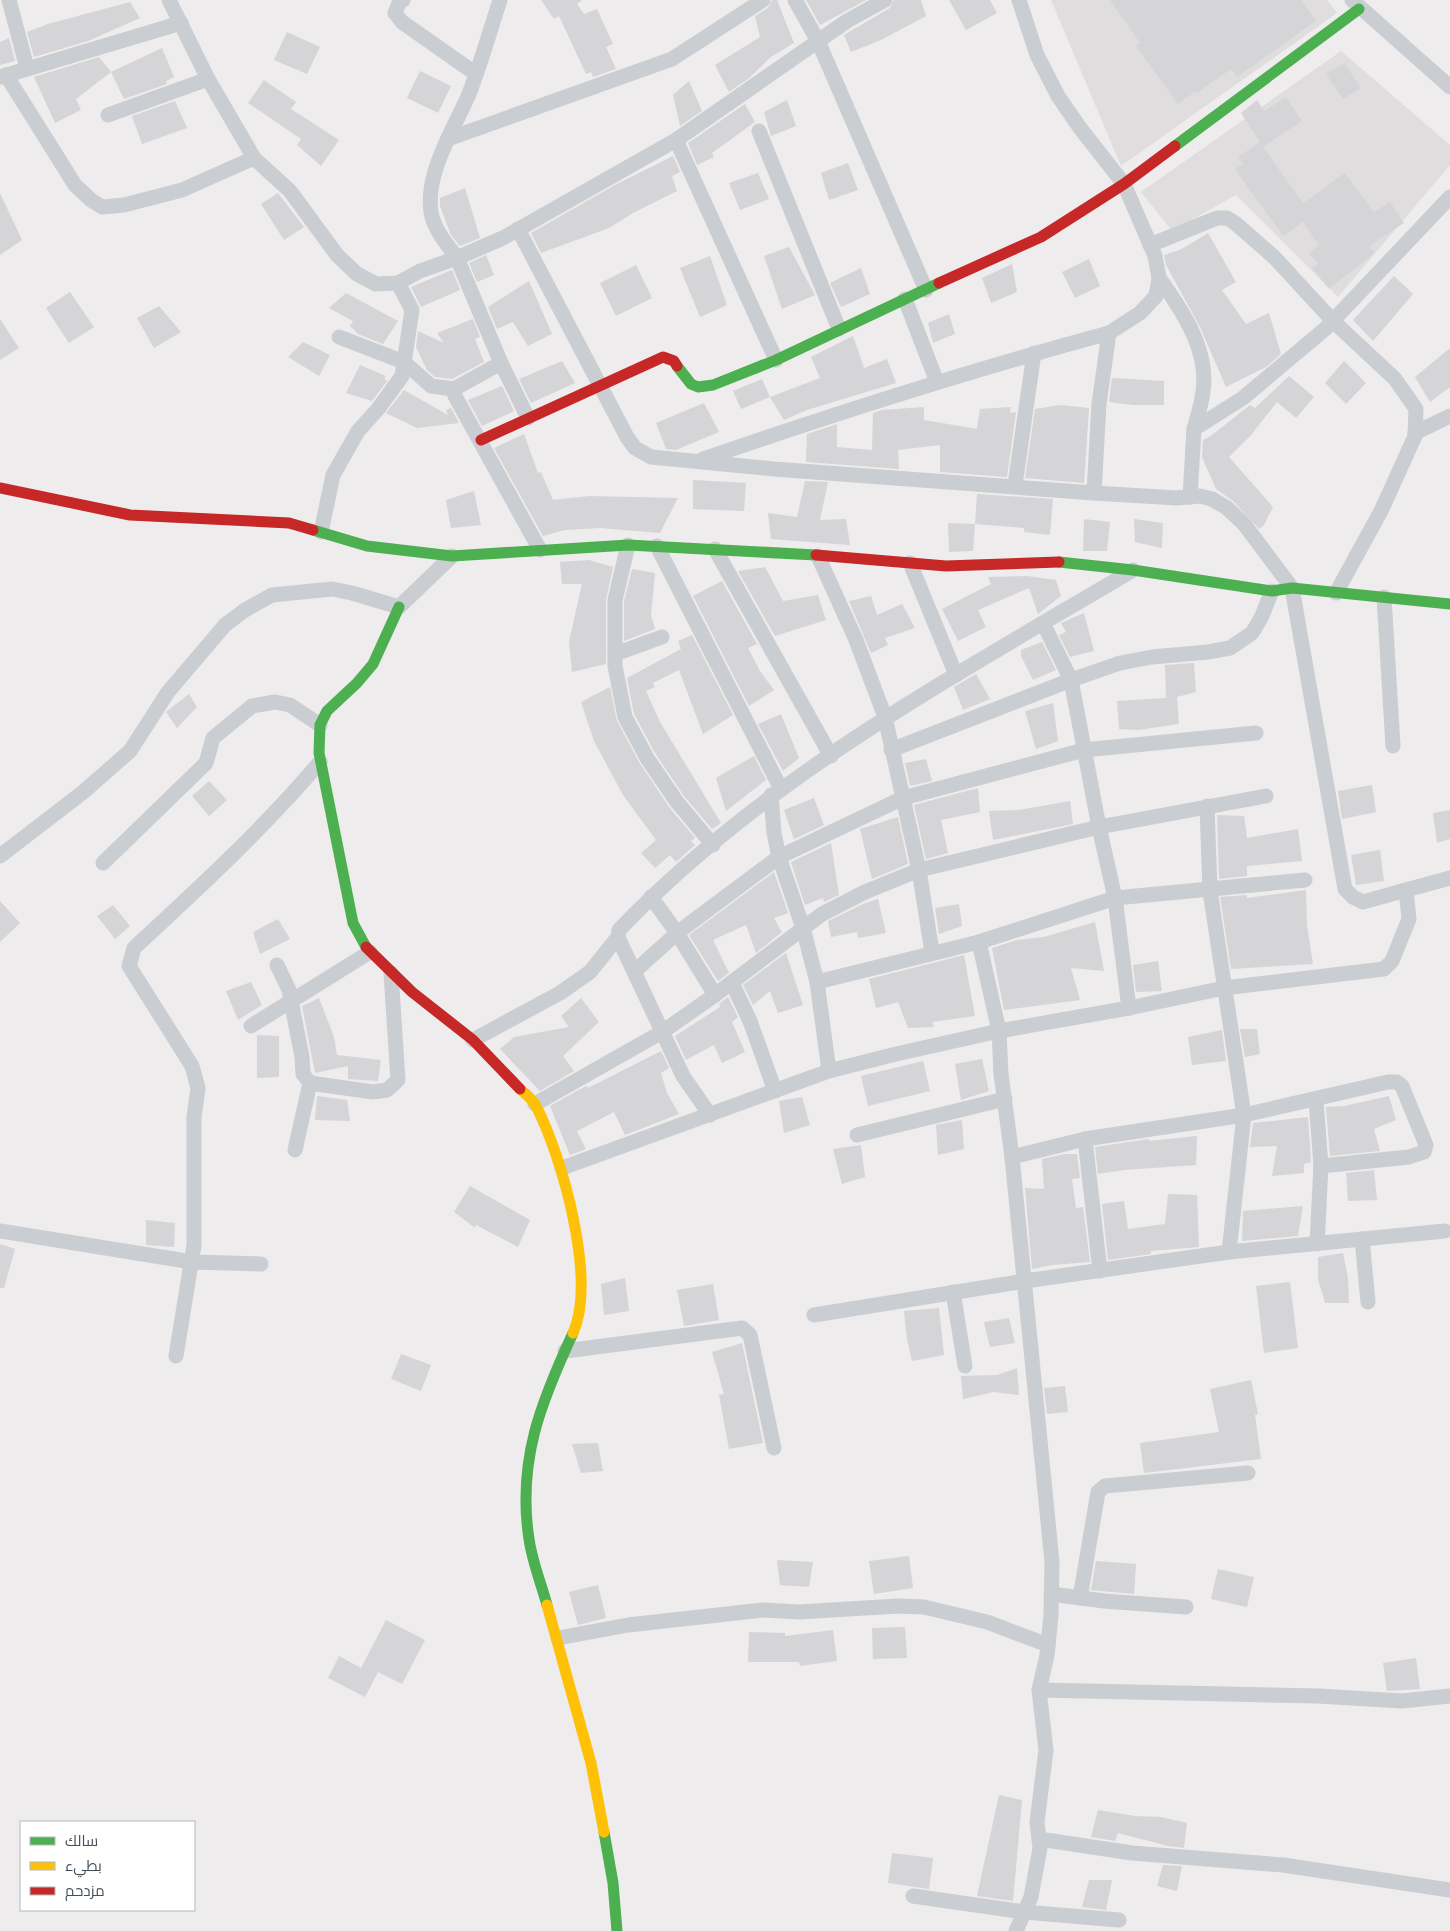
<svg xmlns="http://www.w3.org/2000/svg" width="1450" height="1931" viewBox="0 0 1450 1931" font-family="Lato,Cairo,sans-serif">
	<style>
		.education { fill: #e0ddde }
		.building { fill: #d5d4d7 }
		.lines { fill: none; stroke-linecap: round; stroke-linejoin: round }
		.street { stroke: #cacdd1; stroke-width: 15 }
		.fast { stroke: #4caf50; stroke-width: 11 }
		.slow { stroke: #ffc107; stroke-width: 11 }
		.jam { stroke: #c62828; stroke-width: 11 }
	</style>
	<rect width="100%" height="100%" fill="#eeecec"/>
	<g class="education">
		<path d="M1051,0H1327L1337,13L1121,166Z"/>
		<path d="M1341,51L1450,145V165L1338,297L1236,195L1172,231L1141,192Z"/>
	</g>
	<g class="building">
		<path d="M541,0H582L577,4L584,14L597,9L613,44L606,47L616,69L593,77L591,72L586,74L559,16L554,19Z"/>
		<path d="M772,0H777L794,43L771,57L748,79L729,92L715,65L760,37L755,16L768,8Z"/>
		<path d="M806,0H866L820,25Z"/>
		<path d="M894,0H921L926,16L881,40L851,52L844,35L890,8Z"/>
		<path d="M949,0H990L997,13L966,30Z"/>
		<path d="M1110,0H1301L1316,21L1237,77L1231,69L1197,93L1196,91L1178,104L1136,46L1140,43Z"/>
		<path d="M130,2L140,18L88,41L34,57L27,32L48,24Z"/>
		<path d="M287,32L320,47L307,74L274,60Z"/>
		<path d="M9,38L15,61L0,65V42Z"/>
		<path d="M162,48L174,77L166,81L167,84L124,99L111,72Z"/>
		<path d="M99,57L111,72L76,99L81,110L55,123L34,77Z"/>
		<path d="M1344,63L1361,88L1343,99L1326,74Z"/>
		<path d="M420,71L451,86L438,113L407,98Z"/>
		<path d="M264,80L296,102L291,109L339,140L321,166L297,145L301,139L248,103Z"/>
		<path d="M689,81L702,111L680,126L673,95Z"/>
		<path d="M1286,97L1302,121L1263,147L1303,203L1345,173L1374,212L1390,202L1404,223L1369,246L1374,253L1329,289L1312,268L1318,264L1309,253L1319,245L1303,222L1283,236L1235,169L1243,164L1238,157L1260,142L1262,145L1241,113L1257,100L1264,111Z"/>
		<path d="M787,100L796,126L771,136L764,112Z"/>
		<path d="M175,101L187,128L142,144L132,116Z"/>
		<path d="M745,104L755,122L712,153L714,157L697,165L688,143Z"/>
		<path d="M673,156L680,172L672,176L677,191L633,213L609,228L541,253L531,233L615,185Z"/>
		<path d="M848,163L858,190L829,200L821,173Z"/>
		<path d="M758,173L769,199L740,210L729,183Z"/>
		<path d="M465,188L480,238L460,246L451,235L440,206V198Z"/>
		<path d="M0,193L22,240L0,255Z"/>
		<path d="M278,193L304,227L284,240L261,204Z"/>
		<path d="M1208,233L1236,282L1222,290L1246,324L1269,313L1281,354L1266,367L1226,387L1200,327L1166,265L1164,255L1182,249Z"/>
		<path d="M789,247L815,295L782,309L764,256Z"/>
		<path d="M486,255L494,275L477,282L469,263Z"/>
		<path d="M710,256L727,305L700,317L680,268Z"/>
		<path d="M1089,259L1100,286L1075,298L1062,272Z"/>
		<path d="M1012,264L1017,292L991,303L982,278Z"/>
		<path d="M636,265L652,298L616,316L600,283Z"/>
		<path d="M861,268L870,294L841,307L830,283Z"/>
		<path d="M452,270L460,290L421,307L411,287Z"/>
		<path d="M1394,276L1413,294L1373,341L1353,320Z"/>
		<path d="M529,281L552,334L528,346L513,322L497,329L488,307Z"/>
		<path d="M70,292L94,327L69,343L46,308Z"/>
		<path d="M346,293L398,321L383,344L358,334L350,326L353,321L329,308Z"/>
		<path d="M159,306L181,332L154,348L137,318Z"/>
		<path d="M949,314L955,334L933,343L928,323Z"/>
		<path d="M0,319L19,348L0,360Z"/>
		<path d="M473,319L480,337L475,339L484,362L452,379L435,377L427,370L416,347L418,331L444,343L437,333Z"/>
		<path d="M853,336L864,368L887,359L896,383L807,410L784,420L770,397L820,378L811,357Z"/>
		<path d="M303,342L330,355L319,376L288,357Z"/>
		<path d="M1450,348V387L1430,402L1415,377Z"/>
		<path d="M562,361L575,383L531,403L519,379Z"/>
		<path d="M1344,361L1366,383L1346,404L1325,383Z"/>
		<path d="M360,365L386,376L384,379L387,381L372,401L346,393Z"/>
		<path d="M1289,376L1314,397L1296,418L1277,402L1251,435L1229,457L1273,507L1264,525L1259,529L1233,501L1216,489L1202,457L1203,440L1212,435L1250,405L1255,408Z"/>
		<path d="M1112,378L1164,381V405H1133L1109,402Z"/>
		<path d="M762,379L770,397L741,409L733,391Z"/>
		<path d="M502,386L514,411L482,426L468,400Z"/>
		<path d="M404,390L448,415L446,410L451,408L459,423L417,428L386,413Z"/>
		<path d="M704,403L719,432L676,450L666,449L656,423Z"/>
		<path d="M1060,405L1089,408L1084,483L1025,478L1035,409Z"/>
		<path d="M924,407V420L977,429L980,409L1011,407L1010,413L1016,412L1007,477L940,472V445L898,450L899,469L806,462L807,434L837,424V447L872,450L873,413L882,410Z"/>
		<path d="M524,434L538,473L541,472L553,500L589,496L678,498L660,533L600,528L565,530L543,536L494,448Z"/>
		<path d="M693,480L746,483L744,511L693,509Z"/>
		<path d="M805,481L828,482L820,520L846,519L850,545L771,539L768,513L797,517Z"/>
		<path d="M474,491L481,525L451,528L446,500Z"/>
		<path d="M977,494L1053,499L1050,535L1024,532V528L975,524Z"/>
		<path d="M1084,519L1110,522L1107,551H1083Z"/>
		<path d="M1134,519L1163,523L1162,548L1135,542Z"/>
		<path d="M948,523L975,524L973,551L949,552Z"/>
		<path d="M589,560L613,567L606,600V664L572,672L569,642L582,584H562L560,562Z"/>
		<path d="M765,567L783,601L818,595L826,620L775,636L738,571Z"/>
		<path d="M632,569L655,573L651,615L655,629L624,641V601Z"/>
		<path d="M1027,576L1056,580L1061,596L1038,614L1029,588L978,610L986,627L958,641L942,609L991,584L988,577Z"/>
		<path d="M722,581L757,644L748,648L760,671L774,690L749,706L693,596Z"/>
		<path d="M871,596L877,615L902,604L915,628L885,638L888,645L871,653L849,601Z"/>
		<path d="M1084,613L1094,651L1070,657L1059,635L1066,632L1061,623Z"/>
		<path d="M692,635L733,715L703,734L679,670L653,683L655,687L646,691L660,722L721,823L712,829L684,796L655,753L634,714L627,678L681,649L678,641Z"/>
		<path d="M1042,642L1056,670L1033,680L1021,656V650Z"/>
		<path d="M1194,663L1196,692L1177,697L1179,724L1138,730L1119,729L1117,701L1166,698L1165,665Z"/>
		<path d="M976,674L990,699L963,710L954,687Z"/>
		<path d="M610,687L617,721L639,762L669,807L695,838L691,841L695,845L676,862L670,855L655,868L641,853L656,840L623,795L594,741L581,702Z"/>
		<path d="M189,694L197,707L177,728L166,712Z"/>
		<path d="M1053,703L1058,741L1036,749L1025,711Z"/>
		<path d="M781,714L799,758L783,771L758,724Z"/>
		<path d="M754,756L766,780L726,811L716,778Z"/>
		<path d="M926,759L932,781L910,786L905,763Z"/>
		<path d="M209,781L227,800L209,816L192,796Z"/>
		<path d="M1372,785L1376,812L1342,819L1338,791Z"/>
		<path d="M978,788L980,812L941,820L948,853L926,859L914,805Z"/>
		<path d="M814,798L824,825L794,839L784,810Z"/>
		<path d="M1070,801L1073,824L993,840L989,811L1019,810Z"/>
		<path d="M1450,810V839L1437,843L1433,813Z"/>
		<path d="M1217,815L1244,816L1247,838L1298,829L1302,861L1247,866V876L1219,879Z"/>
		<path d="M898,817L908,864L872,879L860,829Z"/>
		<path d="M831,843L839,895L824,902L823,898L805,905L791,862Z"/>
		<path d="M1380,850L1384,881L1356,885L1351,855Z"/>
		<path d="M774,872L788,913L774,918L782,932L756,953L746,925L713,940L729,973L718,981L689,935Z"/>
		<path d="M1306,890L1307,925L1313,964L1231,969L1220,897L1247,895V898Z"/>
		<path d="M878,899L886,933L858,938L857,932L831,937L828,921L863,904Z"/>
		<path d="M0,901L20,923L0,942Z"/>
		<path d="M959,904L962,926L939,934L935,908Z"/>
		<path d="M113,905L130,926L115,939L97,916Z"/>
		<path d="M278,919L290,939L260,954L253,932Z"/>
		<path d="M1095,922L1104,971L1071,968L1080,1000L1004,1010L992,948L1017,940L1044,937Z"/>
		<path d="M786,953L803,1005L778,1013L770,991L753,1005L743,985Z"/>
		<path d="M964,955L975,1016L932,1022L934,1027L908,1028L898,1002L876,1008L869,979Z"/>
		<path d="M1158,961L1162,991L1136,992L1133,965Z"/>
		<path d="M251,982L262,1005L238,1020L226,991Z"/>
		<path d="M728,997L738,1017L732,1022L745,1052L722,1063L714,1045L686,1060L675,1036L720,1007L719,1004Z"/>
		<path d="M319,998L334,1037L337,1055L381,1060L378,1081L348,1079V1066L315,1073L302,1006Z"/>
		<path d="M581,998L599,1022L563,1056L574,1071L540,1091L500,1049L514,1037L569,1027L561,1016Z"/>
		<path d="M1240,1029H1257L1260,1054L1245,1057Z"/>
		<path d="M1222,1030L1226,1061L1192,1065L1188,1037Z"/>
		<path d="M257,1035L279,1036V1077L257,1078Z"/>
		<path d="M661,1051L669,1068L661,1073L667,1093L679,1114L625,1135L614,1112L577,1131L586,1149L570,1155L550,1106L586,1086L588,1088Z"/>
		<path d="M982,1059L989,1091L961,1100L955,1064Z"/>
		<path d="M923,1061L930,1091L868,1106L861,1076Z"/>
		<path d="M317,1096L347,1100L350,1121L315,1120Z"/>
		<path d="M1389,1096L1396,1120L1374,1129L1380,1151L1330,1156L1326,1107L1344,1106Z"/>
		<path d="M802,1097L810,1125L784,1133L779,1101Z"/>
		<path d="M1308,1117L1311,1162L1304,1164V1173L1272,1176L1277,1146L1250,1147L1253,1123Z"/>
		<path d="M962,1120L964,1149L938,1155L936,1125Z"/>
		<path d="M1197,1136L1196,1165L1124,1170L1098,1174L1095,1147L1149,1139V1141Z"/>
		<path d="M861,1145L865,1177L842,1184L833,1149Z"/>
		<path d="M1065,1154H1077L1080,1178L1072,1179L1076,1208L1083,1207L1090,1262L1052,1265L1032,1269L1025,1188L1044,1189L1042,1159Z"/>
		<path d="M1374,1170L1377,1200L1348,1201L1346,1173Z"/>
		<path d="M470,1186L530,1220L518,1247L476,1225L475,1228L454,1212Z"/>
		<path d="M1168,1194L1197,1195L1199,1247L1151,1251V1254L1108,1260L1102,1204L1124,1201L1128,1229L1165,1224Z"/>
		<path d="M1303,1206L1298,1236L1242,1241L1243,1211Z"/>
		<path d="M146,1220L175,1223L174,1247L146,1245Z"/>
		<path d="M0,1244L15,1249L4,1288H0Z"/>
		<path d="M1343,1253L1348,1278L1349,1303H1325L1318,1279V1257Z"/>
		<path d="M625,1278L629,1311L604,1315L601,1284Z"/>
		<path d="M1290,1282L1298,1348L1264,1353L1256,1286Z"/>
		<path d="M713,1284L719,1320L684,1326L677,1290Z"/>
		<path d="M939,1308L944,1355L912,1361L907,1339L904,1311Z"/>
		<path d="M1009,1318L1015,1343L990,1347L984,1322Z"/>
		<path d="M742,1343L763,1443L729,1449L719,1395L724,1394L712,1352Z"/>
		<path d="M401,1354L431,1365L421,1391L391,1379Z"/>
		<path d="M1017,1368L1019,1395L994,1392L963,1399L961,1376L997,1375Z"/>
		<path d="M1251,1380L1258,1414L1255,1415L1261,1459L1144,1473L1140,1443L1219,1432L1210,1389Z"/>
		<path d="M1065,1386L1068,1412L1047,1414L1044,1388Z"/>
		<path d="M598,1443L603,1471L581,1473L572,1444Z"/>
		<path d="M909,1556L913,1588L874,1594L869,1561Z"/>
		<path d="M777,1560L813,1562L809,1587L780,1585Z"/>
		<path d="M1096,1561L1136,1564L1134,1594L1091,1590Z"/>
		<path d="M1218,1569L1254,1577L1247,1607L1211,1599Z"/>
		<path d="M598,1585L606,1618L578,1625L569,1592Z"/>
		<path d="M386,1620L425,1640L402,1684L378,1672L365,1697L328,1678L339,1656L361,1668Z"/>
		<path d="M905,1627L907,1658L873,1659L872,1628Z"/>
		<path d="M833,1630L837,1661L800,1666L799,1662H748L749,1632L785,1633V1636Z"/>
		<path d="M1416,1658L1420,1689L1387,1691L1383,1663Z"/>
		<path d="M999,1795L1022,1800L1013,1901L977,1896Z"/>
		<path d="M1098,1810L1135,1816L1161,1817L1187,1823L1184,1848L1168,1846L1118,1833L1115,1841L1091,1837Z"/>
		<path d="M892,1853L933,1858L929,1889L888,1883Z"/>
		<path d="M1163,1865L1182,1866L1177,1891L1157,1886Z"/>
		<path d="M1089,1880H1112L1106,1910L1082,1907Z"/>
	</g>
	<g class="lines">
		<g class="street">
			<path d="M9,0L27,68"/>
			<path d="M169,0L208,79L254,158L290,191L337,255L357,274L376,284L398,283L420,271L457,258C447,244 434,230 431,212C425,173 454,129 469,94C481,63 490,31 500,0"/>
			<path d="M403,0L399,3L395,13L402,22L476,74"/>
			<path d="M795,0L818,41L926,290"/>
			<path d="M1019,0L1037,55L1058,96L1080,128L1124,184L1155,256L1159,278L1156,296L1140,313L1109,333"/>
			<path d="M1352,0L1450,87"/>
			<path d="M6,75L75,185L91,200L102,207L124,205L182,190L254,158"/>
			<path d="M0,77L181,23"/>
			<path d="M108,115L208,79"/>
			<path d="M759,131L839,329"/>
			<path d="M448,139L672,59L763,0"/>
			<path d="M676,140L776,360"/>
			<path d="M518,229L627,437L635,448L651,457L774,469L1094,493L1177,498L1200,496L1212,499L1227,508L1244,524L1292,588L1345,889L1353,897L1363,902L1406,890"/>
			<path d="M1150,245L1217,218H1227L1235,223L1274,257L1333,321L1395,379L1416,409L1415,436L1381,511L1336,593"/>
			<path d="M1159,278C1182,310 1209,350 1203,391C1202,404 1197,417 1194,429"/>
			<path d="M905,299L937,382"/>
			<path d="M339,337L404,362L431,386L454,389"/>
			<path d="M501,363L454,389L455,396L540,550"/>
			<path d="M528,418L501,363L457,258L503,238L676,140L847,21L885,0"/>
			<path d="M1415,433L1450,416"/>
			<path d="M703,459C837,413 972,370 1109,333L1099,404L1094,493"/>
			<path d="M1015,485L1034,353"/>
			<path d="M1190,497L1194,429L1243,398L1325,329L1450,197"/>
			<path d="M321,532L333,475L358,431L378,409L402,376L412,310L398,283"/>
			<path d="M628,545L615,600V666L625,717L647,758L677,802L713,845"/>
			<path d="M657,546L781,789"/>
			<path d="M715,549L831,756"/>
			<path d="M818,556L856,640L885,717L919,870L932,952"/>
			<path d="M910,563L956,675"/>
			<path d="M1384,597L1393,746"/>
			<path d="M1043,623L1071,680L1099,827L1115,898L1129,1008"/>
			<path d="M615,654L662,637"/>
			<path d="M891,750L1071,680L1120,663L1152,657L1208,652L1230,648L1252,633L1261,618L1272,591"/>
			<path d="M771,795L774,833L779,857L803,928L817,982L829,1071"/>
			<path d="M1207,806L1210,891L1244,1115L1229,1252"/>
			<path d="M0,856L82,793L130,751L168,692L225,625L245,610L272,595L332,589L352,593L399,607L452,556"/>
			<path d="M103,863L206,763L213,738L252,706L275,702L290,705L320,725"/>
			<path d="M651,897L677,933L715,995"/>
			<path d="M979,942L999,1031L1001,1074L1012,1157L1052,1562L1051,1615L1047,1655L1039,1690L1046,1750L1037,1822L1040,1848L1031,1897L1016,1931"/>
			<path d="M277,965L289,990L302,1057L303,1074L310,1083L373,1092L387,1090L398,1080L391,973"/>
			<path d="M635,971L677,933L779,857L903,798L1084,750L1256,733"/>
			<path d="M817,982L979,942L1115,898L1305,880"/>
			<path d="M732,983L750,1021L775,1091"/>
			<path d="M251,1026L370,952"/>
			<path d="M473,1040L560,993L590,972L618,937"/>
			<path d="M1316,1100L1321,1166"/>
			<path d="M535,1104L662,1032L715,995L822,914L865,892L919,870L1099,827L1266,796"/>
			<path d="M710,1115L683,1076L621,944L618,937L619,930C765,777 953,677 1133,570"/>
			<path d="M857,1135L1005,1099"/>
			<path d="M1085,1139L1100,1271"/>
			<path d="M295,1150L310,1083"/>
			<path d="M1012,1157L1085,1139L1244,1115L1388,1082H1397L1402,1086L1426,1145L1424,1152L1409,1157L1321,1166L1317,1244"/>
			<path d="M562,1168L829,1071L896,1054L999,1031L1129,1008L1224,988L1384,969L1392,961L1409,919L1406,890L1450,878"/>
			<path d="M0,1231L192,1262L261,1264"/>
			<path d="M1362,1239L1368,1302"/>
			<path d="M953,1292L965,1366"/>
			<path d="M814,1315L1025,1281L1229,1252L1445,1231"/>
			<path d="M565,1351L742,1328L750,1335L774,1448"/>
			<path d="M176,1356L194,1245V1117L198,1088L192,1066L129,966L134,948C199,888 263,829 320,762"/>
			<path d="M1051,1594L1104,1601L1186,1607"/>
			<path d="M1080,1598L1098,1492L1105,1486L1248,1473"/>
			<path d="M558,1638L628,1625L763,1610L799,1612L898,1606L924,1607L987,1622L1048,1645"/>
			<path d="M1039,1690L1318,1696L1402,1701L1450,1696"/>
			<path d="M1039,1839L1132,1853L1283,1865L1450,1890"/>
			<path d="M913,1896L1024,1912L1119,1920"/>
		</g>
		<g class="fast">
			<path d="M1175,146L1359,9"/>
			<path d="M677,366L691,384L698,387L713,385L776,360L939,283"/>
			<path d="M313,530L367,546L452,556L628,545L816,555"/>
			<path d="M1059,562L1133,570L1272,591L1292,588L1450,604"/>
			<path d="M366,947L353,923L319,753L320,725L327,711L357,683L373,664L399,607"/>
			<path d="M547,1605C541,1583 532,1561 529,1539C517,1461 541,1402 573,1333"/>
			<path d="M604,1832L613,1883L617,1931"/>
		</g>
		<g class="slow">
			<path d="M520,1089C526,1094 533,1100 536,1106C562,1156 597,1280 573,1333"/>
			<path d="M547,1605L591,1763L604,1832"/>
		</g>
		<g class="jam">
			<path d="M939,283L1041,237L1124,184L1175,146"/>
			<path d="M481,440L663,357L674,361L677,366"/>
			<path d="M0,488L130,515L289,523L313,530"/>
			<path d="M816,555L946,566L1059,562"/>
			<path d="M366,947L412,992L473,1040L520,1089"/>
		</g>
	</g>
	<rect x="20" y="1821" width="175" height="90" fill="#ffffff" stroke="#b4b8bd"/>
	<rect x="30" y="1837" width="25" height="8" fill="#4caf50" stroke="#b4b8bd"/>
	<text x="65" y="1846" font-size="15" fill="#444e59">سالك</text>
	<rect x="30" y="1862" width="25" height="8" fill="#ffc107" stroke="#b4b8bd"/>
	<text x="65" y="1871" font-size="15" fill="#444e59">بطيء</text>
	<rect x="30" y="1887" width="25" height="8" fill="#c62828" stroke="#b4b8bd"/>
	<text x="65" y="1896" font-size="15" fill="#444e59">مزدحم</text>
</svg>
